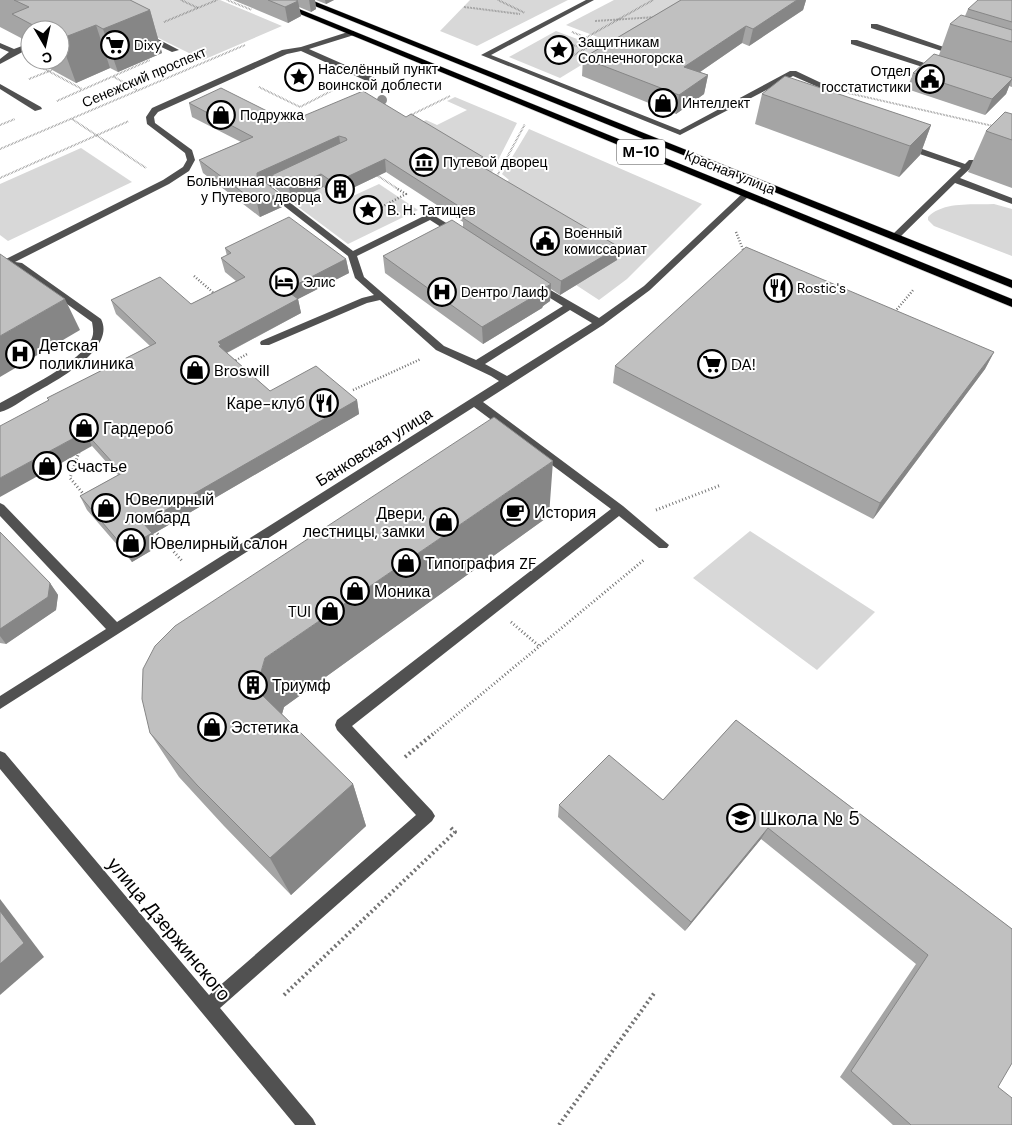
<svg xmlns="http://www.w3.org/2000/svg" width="1012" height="1125" viewBox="0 0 1012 1125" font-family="'DM Sans',sans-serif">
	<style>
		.green { fill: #d8d8d8 }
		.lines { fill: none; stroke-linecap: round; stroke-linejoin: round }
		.highway-casing { stroke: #dbdbdb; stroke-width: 1 }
		.path-far3 { stroke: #737373; stroke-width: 2; stroke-dasharray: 0.5 1; stroke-linecap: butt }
		.path-far2 { stroke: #737373; stroke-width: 2.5; stroke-dasharray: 1 2; stroke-linecap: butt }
		.path-far1 { stroke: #737373; stroke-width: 3; stroke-dasharray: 1 2.5; stroke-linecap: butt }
		.path { stroke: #737373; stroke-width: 4; stroke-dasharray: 2 3; stroke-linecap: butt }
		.minor { fill: #515151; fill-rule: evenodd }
		.highway { fill: #000; fill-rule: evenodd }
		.tree { fill: #8d8d8d }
		.wall { fill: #a5a5a5 }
		.shaded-wall { fill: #868686 }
		.building { fill: #c0c0c0; stroke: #868686 }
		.labels { text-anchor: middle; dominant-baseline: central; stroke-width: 4; stroke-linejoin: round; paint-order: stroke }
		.far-poi-label { font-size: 14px; fill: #000; stroke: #fff; text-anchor: start }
		.far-street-label { font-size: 14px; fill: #000; stroke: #fff }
		.shield { fill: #fff; stroke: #4c4c4c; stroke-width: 1 }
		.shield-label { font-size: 15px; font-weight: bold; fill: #000 }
		.poi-label { font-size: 16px; fill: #000; stroke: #fff; text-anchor: start }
		.street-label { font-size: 16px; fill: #000; stroke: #fff }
		.near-poi-label { font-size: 19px; fill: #000; stroke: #fff; text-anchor: start }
		.near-street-label { font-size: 19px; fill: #000; stroke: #fff }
	</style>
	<rect width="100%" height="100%" fill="#fff"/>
	<g class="green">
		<path d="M57,0H220L282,26L203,60L104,11Z"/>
		<path d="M470,0H568L477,46L440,31Z"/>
		<path d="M614,0H693L619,45L566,25Z"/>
		<path d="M556,31L606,50L560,78L509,57Z"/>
		<path d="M455,97L517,123L490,176L412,128L426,120L437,125L467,110L447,101Z"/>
		<path d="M529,129L702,204L627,279L599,300L576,285L497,188L509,180L502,174Z"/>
		<path d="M81,148L132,182L8,241L0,235V184Z"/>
		<path d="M306,175L342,201L379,184L418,210L348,244L281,194V191Z"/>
		<path d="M994,204L1012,209V256L934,226L928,220V217C943,201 974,205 994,204Z"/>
		<path d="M750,531L875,612L817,670L693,578Z"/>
	</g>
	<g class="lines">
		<defs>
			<g id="highway">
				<path d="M266,0H277L1012,299V307Z"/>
				<path d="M300,0H311L1012,280V288Z"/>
			</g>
		</defs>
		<use href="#highway" class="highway-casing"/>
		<g class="path-far3">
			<path d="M181,0L198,8"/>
			<path d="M227,0L252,10"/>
			<path d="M498,0L525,13"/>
			<path d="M464,7L520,14"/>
			<path d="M595,21L656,17"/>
			<path d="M164,22L217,0"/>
			<path d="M572,32L608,46"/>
			<path d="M587,37L653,0"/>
			<path d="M559,40L585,49L597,42"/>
			<path d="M562,62L584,49"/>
			<path d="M37,65L82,89"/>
			<path d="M114,77L137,90"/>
			<path d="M29,79L52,70"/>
			<path d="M259,87L300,107L339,87"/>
			<path d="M848,93L993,126"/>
			<path d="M57,101L150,60"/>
			<path d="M409,116L450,96"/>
			<path d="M72,119L146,168"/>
			<path d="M0,125L15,119"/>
			<path d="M0,149L245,45"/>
			<path d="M375,174L398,189"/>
			<path d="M0,178L129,121"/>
			<path d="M496,178L525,124"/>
		</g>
		<g class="path-far2">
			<path d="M380,218L372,212L406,194L396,188"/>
			<path d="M736,232L744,252"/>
			<path d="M194,276L216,295"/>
			<path d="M893,314L914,289"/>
			<path d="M233,362L247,354"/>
			<path d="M353,390L421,359"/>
		</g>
		<g class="path-far1">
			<path d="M79,452L70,478L85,496"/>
			<path d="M656,510L721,485"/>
			<path d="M155,531L183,562"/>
			<path d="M511,622L539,646"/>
			<path d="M432,735L645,559"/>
		</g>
		<g class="path">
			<path d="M405,757L433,734"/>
			<path d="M284,995L455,832L449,826"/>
			<path d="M559,1125L655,992"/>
		</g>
		<g class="minor">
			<path d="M586,0H594L491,55L680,130L790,71H796L834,89L827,91L793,76L680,135L481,55Z"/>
			<path d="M871,24H877L961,53L954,55L871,28Z"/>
			<path d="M351,31H354V35L309,49L377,79V83H371L301,51L287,54L158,112L154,117L155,123L192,150L195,160L189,171L169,184L15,262L22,263L101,319C117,350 52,383 31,395C21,401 11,409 0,412V403C23,390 82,362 92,338C94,333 93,328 92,322L17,268L0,266V262L163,180L183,167L187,160L185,153L147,124L146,117L152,108L282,50L301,47Z"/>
			<path d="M142,34H148L179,50L172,52L142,38Z"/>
			<path d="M851,40H857L942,69L935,71L851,44Z"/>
			<path d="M0,43L14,49L30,43V48L0,64V59L9,52L0,48Z"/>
			<path d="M0,84L41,107L42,109L35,111L0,89Z"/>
			<path d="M902,144H908L965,164L969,160H975V164L960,178L1012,198V204L955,183L898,239H892V235L961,168L902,148Z"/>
			<path d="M288,174L291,175V179L271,188L353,251L430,213L461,232V236H455L430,220L357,256L364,277L444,346L476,360L563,306L534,288V284H540L599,318L644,286L743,193H749L750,195L650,290L603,325L483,402L623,506L669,545L667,548H659L619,516L352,726L432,811L435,816L432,821L220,1008L313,1119L316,1125H295L0,769V751L5,753L209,995L416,815L337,730L335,725L337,720L611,509L474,407L0,709V696L106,629L0,516V503L4,505L117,622L499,381L491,376L436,350L380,300L367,303L269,345H261L260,343L261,341L362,298L374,295L355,278L348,256L261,188ZM570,310L592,323L507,376L485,364Z"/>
		</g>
		<use href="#highway" class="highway"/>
	</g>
	<g class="tree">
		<circle cx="416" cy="86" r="4.5"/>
		<circle cx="382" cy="100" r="5"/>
	</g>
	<g class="wall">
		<path d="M0,0H130L150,10L162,53L118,72L110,68L76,83L34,60H60V30H30V58L29,57L21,38L0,27Z"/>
		<path d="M233,0H315L316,9L311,12L299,7L301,16L288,23Z"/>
		<path d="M316,0H334L326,4Z"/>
		<path d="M681,0H806L803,10L749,46L742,43L700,72L708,75L704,94L676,114L582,76L583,58Z"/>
		<path d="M1012,0V87L1009,86L1006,94L985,115L907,89L913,73L939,55L950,24L965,16L968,9Z"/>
		<path d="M762,94L931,125L920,155L899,177L755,124Z"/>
		<path d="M189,103L289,122L406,117L483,157V167L617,260L560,295L551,289L550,301L543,306L542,308L483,344L385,273L383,256L463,228V222L386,172L336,196L323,187L292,202L275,188L273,180L266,183L279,193L282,207L260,217L203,173L199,160L241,142L192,117Z"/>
		<path d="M1012,114V188L968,172L986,131Z"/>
		<path d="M225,248L346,259L349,273L298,299L301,313L227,353L270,391L357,400L359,414L153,534L159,546L132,562L87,510L80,496L118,475L92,446L49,400L47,398L150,346L116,314L111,300L191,304L236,281L225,272L221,258L227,256Z"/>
		<path d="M994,352L985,369L873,519L613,383L615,366Z"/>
		<path d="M549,516L284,707L282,714L353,784L366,826L291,895L224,826L179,777L150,733Z"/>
		<path d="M0,532L50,583L58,595L56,610L6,644L0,643Z"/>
		<path d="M736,720L1012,929L998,1087L1012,1125H893L840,1077L916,964L761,839L685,931L558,817L559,805L663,800Z"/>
	</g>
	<g class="shaded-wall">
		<path d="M309,0H315L316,9L311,12Z"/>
		<path d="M325,0H334L326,4Z"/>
		<path d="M797,0H806L803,10L749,46L753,29Z"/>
		<path d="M298,1L301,16L288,23L285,7Z"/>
		<path d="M150,10L162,53L118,72L103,29Z"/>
		<path d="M96,25L110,68L76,83L60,39Z"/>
		<path d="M746,26L742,43L681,85L684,67Z"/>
		<path d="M708,75L704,94L676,114L679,95Z"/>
		<path d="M1012,79L1006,94L985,115L992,99Z"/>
		<path d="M931,125L920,155L899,177L910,146Z"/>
		<path d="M339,136L341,149L272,175L273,180L260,186L257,176V173Z"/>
		<path d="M483,157V171L474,162Z"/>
		<path d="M385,159L386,172L336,196L334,183Z"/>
		<path d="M321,174L323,187L292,202L289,188Z"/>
		<path d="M279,193L282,207L260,217L257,203Z"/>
		<path d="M619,247L617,260L560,295L561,281Z"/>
		<path d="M346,259L349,273L298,299L301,313L224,354L223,360L218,342L286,290Z"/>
		<path d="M551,284L550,301L543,306L542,308L483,344L482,327Z"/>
		<path d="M65,299L80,330L0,377V336Z"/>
		<path d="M994,352L985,369L873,519L880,503Z"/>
		<path d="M357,400L359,414L153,534L159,546L132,562L125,549L143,523Z"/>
		<path d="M85,432L92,446L0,497V478Z"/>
		<path d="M553,461L549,516L284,707L276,735L256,689L265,658Z"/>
		<path d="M50,583L58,595L56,610L6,644L0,636V629Z"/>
		<path d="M353,784L366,826L291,895L270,858Z"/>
		<path d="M768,828L761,839L685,931L691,922Z"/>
		<path d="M0,899L44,957L0,995Z"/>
	</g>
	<g class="building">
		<path d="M14,0H130L150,10L103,29L96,25L60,39V30H42L12,14L29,7Z"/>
		<path d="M268,0H296L298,1L285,7Z"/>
		<path d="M681,0H797L753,29L746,26L684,67L708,75L679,95L583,58Z"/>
		<path d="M978,0H1012V22L968,9Z"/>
		<path d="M961,15L1012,30V42L950,24Z"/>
		<path d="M934,54L1012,78V79L992,99L913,73Z"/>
		<path d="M785,76L931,125L910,146L762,94Z"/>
		<path d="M221,88L289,122L363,91L406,117L411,114L483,157L474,162L619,247L561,281L463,218L471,214L385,159L334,183L321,174L289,188L272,175L347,140L346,138L339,136L257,173V176L279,193L257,203L199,160L253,137L189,103Z"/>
		<path d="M1005,112L1012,114V140L986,131Z"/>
		<path d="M289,217L346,259L286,290L298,299L218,342L221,345L219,346L270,391L316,366L357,400L143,523L152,533L125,549L80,496L122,473L85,432L0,478V426L49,400L47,398L156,343L111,300L160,277L191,304L245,277L221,258L231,253L225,248Z"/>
		<path d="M452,220L551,284L541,290L543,291L482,327L383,256Z"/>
		<path d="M746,247L994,352L880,503L615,366Z"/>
		<path d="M0,254L65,299L0,336Z"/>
		<path d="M494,417L553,461L265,658L256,689L353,784L270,858L197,785L150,733L142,699L143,669L155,646L175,626Z"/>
		<path d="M0,532L50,583L48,597L0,629Z"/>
		<path d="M736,720L1012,929V1063L998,1087L1012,1098V1125H911L851,1071L928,955L768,828L691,922L559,805L609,755L663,800Z"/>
		<path d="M0,911L24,943L0,964Z"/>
	</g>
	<defs>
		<symbol id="supermarket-ring" viewBox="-11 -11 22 22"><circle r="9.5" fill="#fff" stroke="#000" stroke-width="1.5"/><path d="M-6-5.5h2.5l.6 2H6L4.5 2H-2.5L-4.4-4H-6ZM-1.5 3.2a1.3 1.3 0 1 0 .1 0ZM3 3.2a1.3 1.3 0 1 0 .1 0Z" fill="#000"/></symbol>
		<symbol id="sight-ring" viewBox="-11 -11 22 22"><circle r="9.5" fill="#fff" stroke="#000" stroke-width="1.5"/><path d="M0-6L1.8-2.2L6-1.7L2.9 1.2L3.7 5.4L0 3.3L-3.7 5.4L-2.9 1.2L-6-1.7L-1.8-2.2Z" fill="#000"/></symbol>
		<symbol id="civic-ring" viewBox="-11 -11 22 22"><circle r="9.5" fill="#fff" stroke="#000" stroke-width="1.5"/><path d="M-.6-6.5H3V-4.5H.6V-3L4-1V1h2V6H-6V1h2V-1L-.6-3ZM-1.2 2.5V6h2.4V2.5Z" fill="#000"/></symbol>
		<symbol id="shop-ring" viewBox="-11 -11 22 22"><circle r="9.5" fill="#fff" stroke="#000" stroke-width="1.5"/><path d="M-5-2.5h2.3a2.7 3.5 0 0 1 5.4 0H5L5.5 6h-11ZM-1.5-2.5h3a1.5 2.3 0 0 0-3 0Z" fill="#000"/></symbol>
		<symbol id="museum-ring" viewBox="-11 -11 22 22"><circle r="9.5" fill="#fff" stroke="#000" stroke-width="1.5"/><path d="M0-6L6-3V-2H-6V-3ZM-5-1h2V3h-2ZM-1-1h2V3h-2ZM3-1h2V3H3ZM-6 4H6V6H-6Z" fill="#000"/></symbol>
		<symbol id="building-ring" viewBox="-11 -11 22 22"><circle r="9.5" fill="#fff" stroke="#000" stroke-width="1.5"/><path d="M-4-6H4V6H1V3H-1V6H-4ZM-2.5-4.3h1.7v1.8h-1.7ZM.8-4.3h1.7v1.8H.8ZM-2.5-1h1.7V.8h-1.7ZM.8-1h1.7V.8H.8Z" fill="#000"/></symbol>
		<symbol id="hotel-ring" viewBox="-11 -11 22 22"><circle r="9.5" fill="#fff" stroke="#000" stroke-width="1.5"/><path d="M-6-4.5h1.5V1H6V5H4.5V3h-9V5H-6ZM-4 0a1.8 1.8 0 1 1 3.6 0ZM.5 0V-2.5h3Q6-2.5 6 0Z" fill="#000"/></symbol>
		<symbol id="restaurant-ring" viewBox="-11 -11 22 22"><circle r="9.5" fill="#fff" stroke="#000" stroke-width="1.5"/><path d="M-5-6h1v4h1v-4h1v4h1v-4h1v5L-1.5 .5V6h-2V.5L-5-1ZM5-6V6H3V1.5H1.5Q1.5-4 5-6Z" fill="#000"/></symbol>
		<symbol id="hospital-ring" viewBox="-11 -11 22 22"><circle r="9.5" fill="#fff" stroke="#000" stroke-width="1.5"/><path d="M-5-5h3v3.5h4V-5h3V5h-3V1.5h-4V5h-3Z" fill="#000"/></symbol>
		<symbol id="cafe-ring" viewBox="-11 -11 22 22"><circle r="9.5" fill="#fff" stroke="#000" stroke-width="1.5"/><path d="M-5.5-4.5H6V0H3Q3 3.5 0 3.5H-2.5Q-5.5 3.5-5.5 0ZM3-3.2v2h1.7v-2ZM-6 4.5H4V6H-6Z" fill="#000"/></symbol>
		<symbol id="school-ring" viewBox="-11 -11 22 22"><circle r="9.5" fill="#fff" stroke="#000" stroke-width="1.5"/><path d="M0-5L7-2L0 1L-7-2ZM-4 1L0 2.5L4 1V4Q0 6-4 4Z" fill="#000"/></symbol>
	</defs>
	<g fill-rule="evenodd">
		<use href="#supermarket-ring" x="99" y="29" width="32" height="32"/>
		<use href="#sight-ring" x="543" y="34" width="32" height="32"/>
		<use href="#sight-ring" x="283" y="61" width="32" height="32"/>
		<use href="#civic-ring" x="914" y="63" width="32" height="32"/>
		<use href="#shop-ring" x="647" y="87" width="32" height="32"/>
		<use href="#shop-ring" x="205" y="99" width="32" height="32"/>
		<use href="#museum-ring" x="408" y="146" width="32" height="32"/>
		<use href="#building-ring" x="324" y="173" width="32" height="32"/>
		<use href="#sight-ring" x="352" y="194" width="32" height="32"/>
		<use href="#civic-ring" x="529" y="225" width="32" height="32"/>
		<use href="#hotel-ring" x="268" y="266" width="32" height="32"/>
		<use href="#restaurant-ring" x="762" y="272" width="32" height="32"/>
		<use href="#hospital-ring" x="426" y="276" width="32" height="32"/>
		<use href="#hospital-ring" x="4" y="338" width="32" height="32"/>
		<use href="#supermarket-ring" x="696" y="348" width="32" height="32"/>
		<use href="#shop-ring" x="179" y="354" width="32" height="32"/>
		<use href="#restaurant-ring" x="308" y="387" width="32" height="32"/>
		<use href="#shop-ring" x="68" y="412" width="32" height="32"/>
		<use href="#shop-ring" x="31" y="450" width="32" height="32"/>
		<use href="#shop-ring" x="90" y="492" width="32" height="32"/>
		<use href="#cafe-ring" x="499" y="496" width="32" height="32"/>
		<use href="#shop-ring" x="428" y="506" width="32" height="32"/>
		<use href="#shop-ring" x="115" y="527" width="32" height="32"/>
		<use href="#shop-ring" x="390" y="547" width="32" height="32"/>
		<use href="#shop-ring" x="339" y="575" width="32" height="32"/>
		<use href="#shop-ring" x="314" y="595" width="32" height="32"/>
		<use href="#building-ring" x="237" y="669" width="32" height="32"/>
		<use href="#shop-ring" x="196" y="711" width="32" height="32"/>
		<use href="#school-ring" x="725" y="802" width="32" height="32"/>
	</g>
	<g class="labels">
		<g class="far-poi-label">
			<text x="578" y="42">Защитникам<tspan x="578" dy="16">Солнечногорска</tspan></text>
			<text x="134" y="45">Dixy</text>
			<text x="318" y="69">Населённый пункт<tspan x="318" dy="16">воинской доблести</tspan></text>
			<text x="911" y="71" text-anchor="end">Отдел<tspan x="911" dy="16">госстатистики</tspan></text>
			<text x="682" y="103">Интеллект</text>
			<text x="240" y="115">Подружка</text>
			<text x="443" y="162">Путевой дворец</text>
			<text x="321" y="181" text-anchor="end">Больничная часовня<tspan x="321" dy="16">у Путевого дворца</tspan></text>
			<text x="387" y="210">В. Н. Татищев</text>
			<text x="564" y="233">Военный<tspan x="564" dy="16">комиссариат</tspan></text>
			<text x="303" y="282">Элис</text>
			<text x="797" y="288">Rostic's</text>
			<text x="461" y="292">Dентро Лаиф</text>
		</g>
		<g class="far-street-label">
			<text transform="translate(144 77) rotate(-23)">Сенежский проспект</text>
			<text transform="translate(730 172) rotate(22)">Красная улица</text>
		</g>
		<rect class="shield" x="617" y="139.5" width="48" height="25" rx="4"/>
		<g class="shield-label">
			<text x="641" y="152">М-10</text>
		</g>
		<g class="poi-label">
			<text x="39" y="345">Детская<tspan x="39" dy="18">поликлиника</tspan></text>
			<text x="731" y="364">DA!</text>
			<text x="214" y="370">Broswill</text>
			<text x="305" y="403" text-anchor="end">Каре-клуб</text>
			<text x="103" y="428">Гардероб</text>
			<text x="66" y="466">Счастье</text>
			<text x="125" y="499">Ювелирный<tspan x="125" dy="18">ломбард</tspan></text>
			<text x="534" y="512">История</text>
			<text x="425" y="513" text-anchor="end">Двери,<tspan x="425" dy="18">лестницы, замки</tspan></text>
			<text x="150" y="543">Ювелирный салон</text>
			<text x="425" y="563">Типография ZF</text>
			<text x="374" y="591">Моника</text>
			<text x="311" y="611" text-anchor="end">TUI</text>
			<text x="272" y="685">Триумф</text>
			<text x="231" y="727">Эстетика</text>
		</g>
		<g class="street-label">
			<text transform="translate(374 447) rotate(-32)">Банковская улица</text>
		</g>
		<g class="near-poi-label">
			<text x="760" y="818">Школа № 5</text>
		</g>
		<g class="near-street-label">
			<text transform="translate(169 929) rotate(50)">улица Дзержинского</text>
		</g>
	</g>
	<g transform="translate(45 45) rotate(171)"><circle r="24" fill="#ffffff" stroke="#999999"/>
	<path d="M0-4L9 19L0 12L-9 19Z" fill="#000000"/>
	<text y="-8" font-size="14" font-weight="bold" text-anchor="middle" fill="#000000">С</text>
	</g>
</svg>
